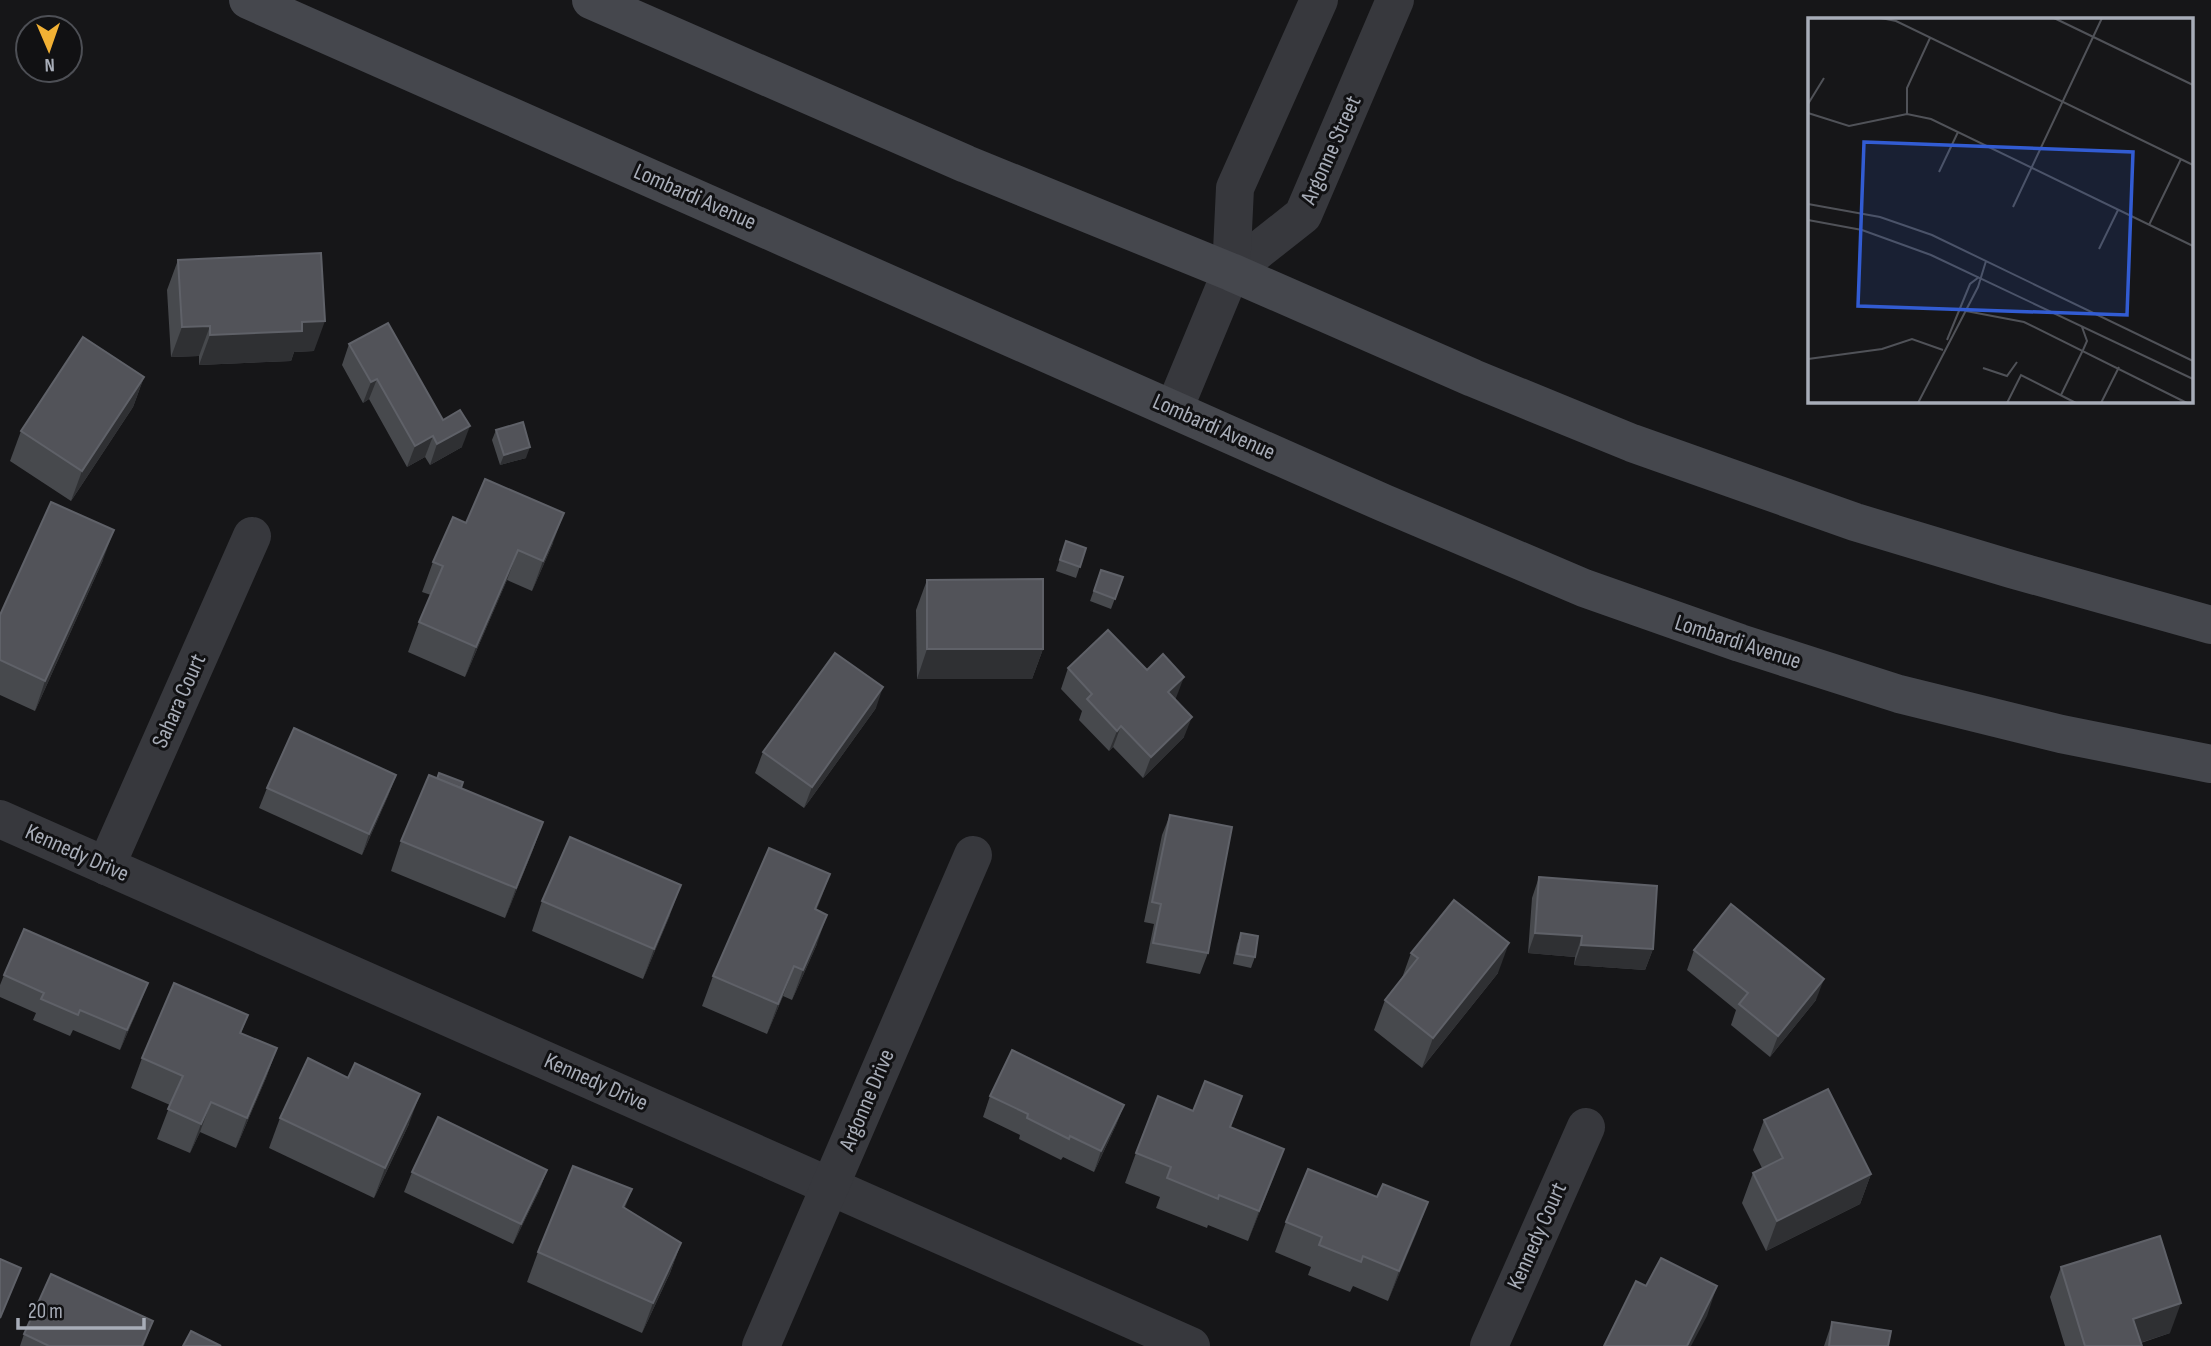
<svg xmlns="http://www.w3.org/2000/svg" width="2211" height="1346" viewBox="0 0 2211 1346" font-family="'Sofia Sans Condensed',sans-serif">
	<style>
		.lines { fill: none; stroke-linecap: round; stroke-linejoin: round }
		.street { stroke: #37383d; stroke-width: 38 }
		.secondary { stroke: #45474d; stroke-width: 38 }
		.wall { fill: #47494d }
		.shaded-wall { fill: #2f3033 }
		.building { fill: #525359; stroke: #5f6168; stroke-width: 2 }
		.labels { text-anchor: middle; dominant-baseline: central; stroke-width: 6; stroke-linejoin: round; paint-order: stroke }
		.street-label { font-size: 23px; fill: #a8adb8; stroke: #111113 }
		.inset-road { fill: none; stroke: #505258; stroke-width: 2 }
		.view { fill: #325cd3; fill-opacity: 0.15; stroke: #325cd3; stroke-width: 3.5 }
		.inset-edge { fill: none; stroke: #a8adb8; stroke-width: 3.5 }
	</style>
	<rect width="100%" height="100%" fill="#161618"/>
	<g class="lines">
		<g class="street">
			<path d="M1231,272L1303,215L1395,0"/>
			<path d="M1174,409L1231,272L1235,188L1319,0"/>
			<path d="M0,819L1191,1346"/>
			<path d="M106,866L252,536"/>
			<path d="M761,1346L973,855"/>
			<path d="M1489,1346L1586,1127"/>
		</g>
		<g class="secondary">
			<path d="M248,0L1384,503L1584,588L1740,643L1899,694L2061,734L2211,764"/>
			<path d="M591,0L966,164L1231,272L1473,378L1632,443L1855,522L2011,569L2211,625"/>
		</g>
	</g>
	<g class="wall">
		<path d="M178,260L314,351L294,352L291,361L199,365V356L171,357L167,290Z"/>
		<path d="M349,344L443,420L462,447L430,465L425,457L407,467L369,399L363,403L342,365Z"/>
		<path d="M144,377L133,407L71,501L10,461L21,431Z"/>
		<path d="M496,430L526,458L500,465L492,440Z"/>
		<path d="M466,523L553,543L532,591L507,580L465,677L408,652L419,622L431,595L422,592L433,562Z"/>
		<path d="M1066,541L1086,548L1076,578L1056,571Z"/>
		<path d="M103,560L35,711L0,695V615Z"/>
		<path d="M1101,570L1123,577L1111,609L1090,601Z"/>
		<path d="M927,580L1043,649L1032,679H917L916,610Z"/>
		<path d="M1068,668L1176,698L1175,699L1184,737L1143,778L1113,747L1109,751L1079,720L1082,711L1061,689Z"/>
		<path d="M876,708L804,808L755,773L763,752Z"/>
		<path d="M396,775L388,796L362,855L259,808L267,788Z"/>
		<path d="M461,788L543,822L532,852L505,918L391,871L401,841Z"/>
		<path d="M1170,815L1208,953L1200,974L1146,963L1154,924L1144,922L1162,835Z"/>
		<path d="M1539,877L1653,949L1645,970L1574,965L1575,957L1528,953L1532,898Z"/>
		<path d="M542,901L670,915L643,979L532,931Z"/>
		<path d="M817,910V944L792,1000L783,996L767,1034L702,1006L713,976Z"/>
		<path d="M1241,933L1255,957L1251,968L1233,964L1237,944Z"/>
		<path d="M1694,950L1816,1000L1770,1057L1731,1025L1736,1010L1687,970Z"/>
		<path d="M1411,953L1498,973L1422,1068L1374,1030L1385,1000L1402,978Z"/>
		<path d="M4,975L140,1004L120,1050L73,1030L70,1036L33,1020L36,1013L0,997V985Z"/>
		<path d="M248,1015L241,1033L277,1048L266,1078L236,1148L200,1132L190,1153L157,1139L170,1105L131,1088L142,1058Z"/>
		<path d="M990,1096L1124,1105L1116,1125L1094,1172L1063,1157L1061,1160L1019,1139L1020,1135L983,1117Z"/>
		<path d="M280,1118L409,1124L374,1198L269,1148Z"/>
		<path d="M1764,1120L1871,1174L1860,1204L1766,1251L1742,1203L1753,1173L1762,1168L1753,1150Z"/>
		<path d="M1231,1128L1284,1149L1248,1241L1208,1225L1207,1228L1156,1208L1160,1197L1125,1183L1136,1153Z"/>
		<path d="M547,1170L539,1191L513,1244L404,1192L412,1172Z"/>
		<path d="M1377,1197L1428,1202L1388,1301L1353,1286L1350,1292L1308,1275L1311,1267L1275,1252L1286,1222Z"/>
		<path d="M625,1208L681,1243L670,1273L642,1333L527,1282L538,1252Z"/>
		<path d="M2061,1267L2170,1333L2141,1343L2142,1346H2065L2050,1297Z"/>
		<path d="M1832,1322L1888,1346H1824Z"/>
		<path d="M24,1334L144,1346H20Z"/>
	</g>
	<g class="shaded-wall">
		<path d="M325,321L314,351L294,352L291,361L199,365L210,335L302,322Z"/>
		<path d="M210,326L199,356L171,357L182,327Z"/>
		<path d="M144,377L133,407L71,501L82,471Z"/>
		<path d="M377,379L369,399L363,403L371,382Z"/>
		<path d="M470,426L462,447L430,465L437,444Z"/>
		<path d="M433,436L425,457L407,467L415,446Z"/>
		<path d="M530,447L526,458L500,465L504,455Z"/>
		<path d="M564,513L553,543L532,591L543,561Z"/>
		<path d="M114,530L103,560L35,711L45,681Z"/>
		<path d="M518,550L507,580L465,677L476,647Z"/>
		<path d="M927,649H1043L1032,679H917Z"/>
		<path d="M1184,677L1176,698L1161,713L1168,692Z"/>
		<path d="M883,687L876,708L804,808L812,787Z"/>
		<path d="M1192,717L1184,737L1143,778L1151,757Z"/>
		<path d="M1121,726L1113,747L1109,751L1117,731Z"/>
		<path d="M396,775L388,796L362,855L369,834Z"/>
		<path d="M543,822L532,852L505,918L516,888Z"/>
		<path d="M830,874L819,904L804,939L815,909Z"/>
		<path d="M681,885L670,915L643,979L654,949Z"/>
		<path d="M827,915L817,944L792,1000L803,970Z"/>
		<path d="M1535,933L1582,936L1575,957L1528,953Z"/>
		<path d="M1509,943L1498,973L1422,1068L1433,1038Z"/>
		<path d="M1581,945L1653,949L1645,970L1574,965Z"/>
		<path d="M794,966L783,996L767,1034L778,1004Z"/>
		<path d="M1824,979L1816,1000L1770,1057L1778,1036Z"/>
		<path d="M148,983L140,1004L120,1050L127,1030Z"/>
		<path d="M277,1048L266,1078L236,1148L247,1118Z"/>
		<path d="M420,1094L409,1124L374,1198L385,1168Z"/>
		<path d="M211,1102L200,1132L190,1153L201,1124Z"/>
		<path d="M1124,1105L1116,1125L1094,1172L1101,1151Z"/>
		<path d="M1284,1149L1273,1179L1248,1241L1259,1211Z"/>
		<path d="M547,1170L539,1191L513,1244L521,1224Z"/>
		<path d="M1871,1174L1860,1204L1766,1251L1777,1221Z"/>
		<path d="M632,1189L621,1219L623,1207Z"/>
		<path d="M1428,1202L1417,1232L1388,1301L1399,1271Z"/>
		<path d="M681,1243L670,1273L642,1333L653,1303Z"/>
		<path d="M1717,1286L1707,1316L1691,1346H1687Z"/>
		<path d="M2181,1303L2170,1333L2130,1346L2133,1319Z"/>
		<path d="M153,1321L144,1346H142Z"/>
	</g>
	<g class="building">
		<path d="M321,253L325,321L302,322V331L210,335V326L182,327L178,260Z"/>
		<path d="M388,323L443,420L460,410L470,426L437,444L433,436L415,446L377,379L371,382L349,344Z"/>
		<path d="M83,337L144,377L82,471L21,431Z"/>
		<path d="M523,422L530,447L504,455L496,430Z"/>
		<path d="M485,479L564,513L543,561L518,550L476,647L419,622L443,566L433,562L453,517L466,523Z"/>
		<path d="M51,502L114,530L45,681L0,660V615Z"/>
		<path d="M1066,541L1086,548L1080,567L1060,560Z"/>
		<path d="M1101,570L1123,577L1115,599L1094,591Z"/>
		<path d="M1043,579V649H927V580Z"/>
		<path d="M1108,630L1147,670L1163,654L1184,677L1168,692L1192,717L1151,757L1121,726L1117,731L1087,699L1092,694L1068,668Z"/>
		<path d="M835,653L883,687L812,787L763,752Z"/>
		<path d="M294,728L396,775L369,834L267,788Z"/>
		<path d="M439,773L463,782L461,788L437,779Z"/>
		<path d="M429,775L543,822L516,888L401,841Z"/>
		<path d="M1170,815L1232,827L1208,953L1153,943L1161,904L1152,902Z"/>
		<path d="M570,837L681,885L654,949L542,901Z"/>
		<path d="M769,848L830,874L815,909L827,915L803,970L794,966L778,1004L713,976Z"/>
		<path d="M1539,877L1657,886L1653,949L1581,945L1582,936L1535,933Z"/>
		<path d="M1454,900L1509,943L1433,1038L1385,1000L1418,958L1411,953Z"/>
		<path d="M1731,904L1824,979L1778,1036L1739,1004L1748,993L1694,950Z"/>
		<path d="M24,929L148,983L127,1030L80,1010L78,1015L41,999L44,993L4,975Z"/>
		<path d="M1241,933L1258,936L1255,957L1237,954Z"/>
		<path d="M174,983L248,1015L240,1033L277,1048L247,1118L211,1102L201,1124L168,1109L183,1076L142,1058Z"/>
		<path d="M1012,1050L1124,1105L1101,1151L1070,1136L1069,1139L1027,1118L1028,1114L990,1096Z"/>
		<path d="M308,1058L348,1078L355,1063L420,1094L385,1168L280,1118Z"/>
		<path d="M1205,1081L1242,1096L1230,1127L1284,1149L1259,1211L1219,1195L1218,1199L1167,1178L1171,1167L1136,1153L1158,1096L1193,1111Z"/>
		<path d="M1828,1089L1871,1174L1777,1221L1753,1173L1783,1158L1764,1120Z"/>
		<path d="M438,1117L547,1170L521,1224L412,1172Z"/>
		<path d="M573,1166L632,1189L623,1207L681,1243L653,1303L538,1252Z"/>
		<path d="M1308,1169L1377,1197L1383,1184L1428,1202L1399,1271L1363,1256L1361,1262L1319,1245L1322,1237L1286,1222Z"/>
		<path d="M2160,1236L2181,1303L2133,1319L2142,1346H2085L2061,1267Z"/>
		<path d="M1661,1258L1717,1286L1687,1346H1604L1636,1281L1646,1286Z"/>
		<path d="M0,1259L21,1268L0,1318Z"/>
		<path d="M51,1274L153,1321L142,1346H49L24,1334Z"/>
		<path d="M1832,1322L1891,1331L1888,1346H1829Z"/>
		<path d="M191,1331L221,1346H183Z"/>
	</g>
	<g class="labels">
		<g class="street-label">
			<text transform="translate(1331 150) rotate(-66)">Argonne Street</text>
			<text transform="translate(695 197) rotate(24)">Lombardi Avenue</text>
			<text transform="translate(1214 427) rotate(24)">Lombardi Avenue</text>
			<text transform="translate(1738 642) rotate(18)">Lombardi Avenue</text>
			<text transform="translate(179 701) rotate(-66)">Sahara Court</text>
			<text transform="translate(77 853) rotate(24)">Kennedy Drive</text>
			<text transform="translate(596 1082) rotate(24)">Kennedy Drive</text>
			<text transform="translate(867 1100) rotate(-67)">Argonne Drive</text>
			<text transform="translate(1537 1236) rotate(-66)">Kennedy Court</text>
		</g>
	</g>
	<g transform="translate(1808 18)">
		<rect width="385" height="385" fill="#161618"/>
		<path class="inset-road" d="M73,0L88,3L385,147M246,0L385,67M0,86L16,60M0,95L41,108L99,96L123,101L385,228M99,96V70L122,20M131,154L150,114M0,186L72,199L124,217L385,343M205,189L294,0M0,202L54,212L123,237L385,361M341,207L373,141M291,231L310,192M158,293L216,304L379,385M274,309L279,323L275,332M139,322L162,266L171,259M0,341L74,331L104,321L135,332M175,350L199,358L209,344M253,377L275,332M110,385L170,269L178,243M199,385L213,357L268,385M293,385L311,349"/>
		<path class="view" d="M56,124L325,134L319,297L50,288Z"/>
		<rect width="385" height="385" class="inset-edge"/>
	</g>
	<g transform="translate(49 49) rotate(178)"><circle r="33" fill="#111113" stroke="#4d4f55" stroke-width="2"/>
	<path d="M0-5L12 26L0 18L-12 26Z" fill="#f2b134"/>
	<text y="-10" font-size="19" font-weight="bold" text-anchor="middle" fill="#a8adb8">N</text>
	</g>
	<path d="M18 1318v10h126v-10" fill="none" stroke="#a8adb8" stroke-width="3.5"/>
	<text x="28" y="1318" font-size="21" fill="#a8adb8" stroke="#111113" stroke-width="5" paint-order="stroke">20 m</text>
</svg>
